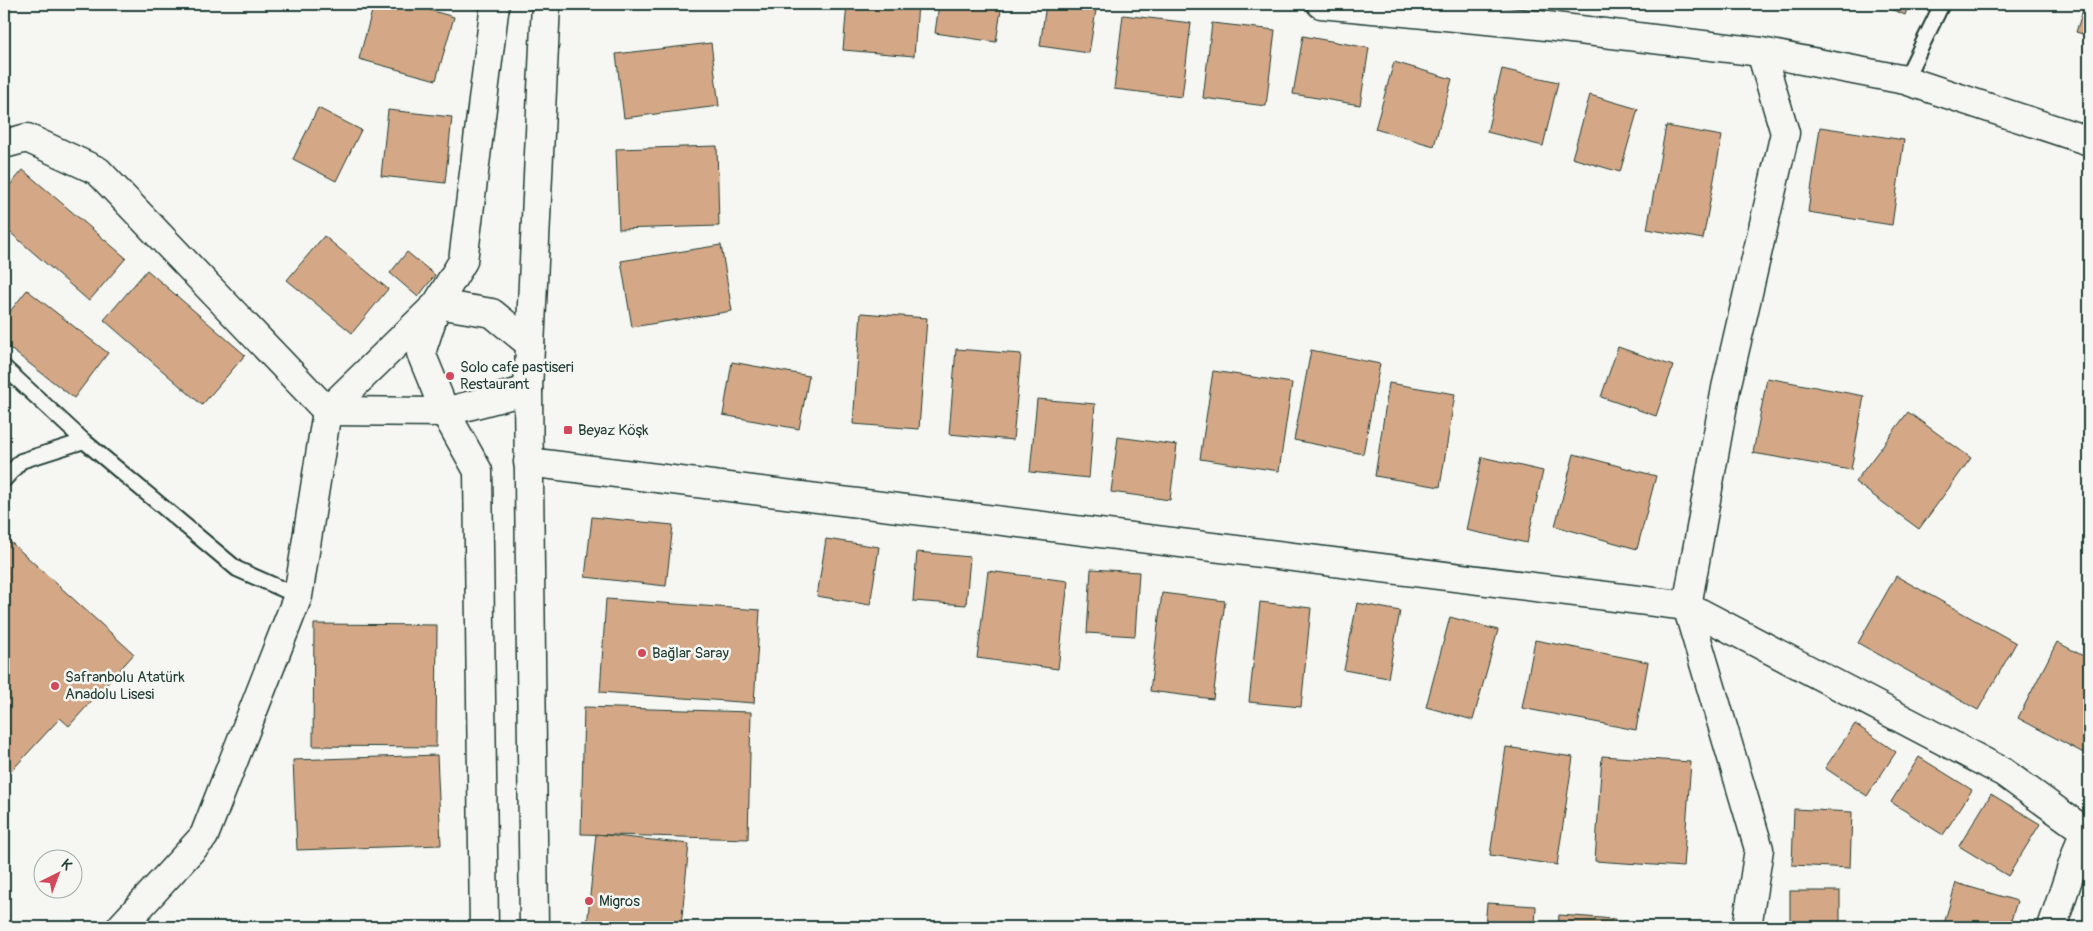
<svg xmlns="http://www.w3.org/2000/svg" width="2093" height="931" viewBox="0 0 2093 931" font-family="Pangolin,sans-serif">
	<style>
		.building { fill: #d4a886; stroke: #1f3d34 }
		.lines { fill: none; stroke-linecap: round; stroke-linejoin: round }
		.lane-casing { stroke: #1f3d34; stroke-width: 18 }
		.street-casing { stroke: #1f3d34; stroke-width: 31 }
		.secondary-casing { stroke: #1f3d34; stroke-width: 31 }
		.lane { stroke: #f6f6f2; stroke-width: 14 }
		.street { stroke: #f6f6f2; stroke-width: 28 }
		.secondary { stroke: #f6f6f2; stroke-width: 28 }
		.poi-dot { fill: #d1495b; stroke: #f6f6f2; stroke-width: 2 }
		.labels { text-anchor: middle; dominant-baseline: central; stroke-width: 5; stroke-linejoin: round; paint-order: stroke }
		.poi-label { font-size: 15px; fill: #1f3d34; stroke: #f6f6f2; text-anchor: start }
	</style>
	<rect width="100%" height="100%" fill="#f6f6f2"/>
	<filter id="ink" filterUnits="userSpaceOnUse"><feTurbulence type="fractalNoise" baseFrequency=".02" numOctaves="2"/><feDisplacementMap in="SourceGraphic" scale="10" xChannelSelector="R" yChannelSelector="G"/><feConvolveMatrix kernelMatrix="1 2 1 2 8 2 1 2 1" color-interpolation-filters="sRGB"/></filter>
	<g filter="url(#ink)">
		<g class="building">
			<path d="M374,4H408L454,17L436,80L359,59Z"/>
			<path d="M626,4H683V8L626,9Z"/>
			<path d="M847,4H918L914,56L843,50Z"/>
			<path d="M939,4H1002L996,42L935,33Z"/>
			<path d="M1046,4H1097L1089,53L1040,46Z"/>
			<path d="M1879,4H1909L1905,15Z"/>
			<path d="M2085,4H2089V36L2076,32Z"/>
			<path d="M1123,15L1191,23L1182,97L1114,89Z"/>
			<path d="M1212,23L1275,30L1266,106L1203,98Z"/>
			<path d="M1303,36L1369,48L1360,105L1293,94Z"/>
			<path d="M711,43L719,106L624,118L616,54Z"/>
			<path d="M1394,62L1452,79L1434,146L1375,129Z"/>
			<path d="M1502,69L1558,82L1543,146L1487,132Z"/>
			<path d="M1590,95L1638,109L1620,172L1572,158Z"/>
			<path d="M318,108L361,130L336,181L293,159Z"/>
			<path d="M388,110L452,117L445,183L381,176Z"/>
			<path d="M1666,126L1722,136L1703,239L1647,229Z"/>
			<path d="M1820,127L1904,140L1892,225L1808,212Z"/>
			<path d="M717,146L719,226L619,229L616,149Z"/>
			<path d="M23,170L126,258L89,301L4,227V192Z"/>
			<path d="M324,236L388,289L352,333L287,280Z"/>
			<path d="M721,245L732,311L632,327L621,261Z"/>
			<path d="M407,252L435,275L418,297L390,273Z"/>
			<path d="M4,264L9,269L4,275Z"/>
			<path d="M147,270L245,355L202,405L104,320Z"/>
			<path d="M27,290L108,353L74,398L4,344V319Z"/>
			<path d="M861,313L927,318L919,429L853,424Z"/>
			<path d="M1618,347L1673,366L1656,416L1601,397Z"/>
			<path d="M956,349L1021,354L1013,440L949,434Z"/>
			<path d="M1311,350L1380,364L1363,454L1294,440Z"/>
			<path d="M732,362L809,376L799,429L723,415Z"/>
			<path d="M1213,371L1292,383L1279,471L1200,459Z"/>
			<path d="M1767,378L1864,396L1851,470L1753,453Z"/>
			<path d="M1389,383L1455,394L1440,487L1375,476Z"/>
			<path d="M1037,399L1095,404L1089,478L1030,472Z"/>
			<path d="M1908,412L1971,458L1919,529L1855,482Z"/>
			<path d="M1118,437L1177,445L1170,500L1111,492Z"/>
			<path d="M1574,454L1656,476L1637,549L1555,526Z"/>
			<path d="M1482,457L1543,471L1527,543L1466,530Z"/>
			<path d="M592,517L673,525L666,586L585,577Z"/>
			<path d="M4,536L134,654L69,726L60,718L4,779Z"/>
			<path d="M826,539L879,547L870,605L817,596Z"/>
			<path d="M917,552L970,557L966,605L913,601Z"/>
			<path d="M1091,569L1139,572L1135,636L1087,633Z"/>
			<path d="M988,571L1068,581L1058,669L977,658Z"/>
			<path d="M1896,576L2016,643L1978,710L1858,643Z"/>
			<path d="M1162,593L1225,601L1213,699L1150,691Z"/>
			<path d="M606,599L760,610L754,703L600,692Z"/>
			<path d="M1260,602L1311,608L1301,707L1249,702Z"/>
			<path d="M1357,603L1400,611L1388,678L1344,670Z"/>
			<path d="M1450,617L1498,630L1473,720L1426,707Z"/>
			<path d="M314,624L437,625L436,747L313,746Z"/>
			<path d="M1535,640L1648,662L1636,730L1522,708Z"/>
			<path d="M2057,642L2089,659V756L2018,718Z"/>
			<path d="M584,707L751,712L748,839L581,834Z"/>
			<path d="M1855,724L1896,752L1867,796L1825,768Z"/>
			<path d="M1506,747L1573,757L1557,865L1490,855Z"/>
			<path d="M437,755L441,845L297,850L293,760Z"/>
			<path d="M1602,756L1691,762L1683,867L1595,861Z"/>
			<path d="M1919,757L1972,790L1943,835L1891,802Z"/>
			<path d="M1991,794L2040,824L2008,876L1959,846Z"/>
			<path d="M1794,809L1852,812L1850,868L1792,865Z"/>
			<path d="M596,834L689,844L681,927H587Z"/>
			<path d="M1956,883L2017,901L2009,927H1943Z"/>
			<rect x="1790" y="891" width="50" height="36"/>
			<path d="M1487,903L1536,906L1535,927H1485Z"/>
			<path d="M1559,915L1615,919V927H1558Z"/>
		</g>
		<g class="lines">
			<defs>
				<g id="lane">
					<path d="M1905,80L1942,4"/>
					<path d="M4,367L84,441"/>
					<path d="M4,480L21,461L84,441L237,569L298,596"/>
				</g>
				<g id="street">
					<path d="M1321,4L1538,25L1761,52L1905,80L2089,141"/>
					<path d="M4,144L27,138L98,171L327,411L445,412L528,390"/>
					<path d="M437,304L492,313L530,344"/>
					<path d="M528,462L1687,606L2003,772L2089,834"/>
					<path d="M121,927L204,836L298,596L327,411"/>
					<path d="M1747,927L1759,849L1687,606L1726,388L1785,133L1761,52"/>
					<path d="M2052,927L2084,831"/>
				</g>
				<g id="secondary">
					<path d="M327,411L434,307"/>
					<path d="M484,927L478,471L445,412L421,353L437,304L463,261L495,4"/>
					<path d="M534,927L528,390L546,4"/>
				</g>
			</defs>
			<use href="#lane" class="lane-casing"/>
			<use href="#street" class="street-casing"/>
			<use href="#secondary" class="secondary-casing"/>
			<use href="#lane" class="lane"/>
			<use href="#street" class="street"/>
			<use href="#secondary" class="secondary"/>
		</g>
	</g>
	<g class="poi-dot">
		<circle cx="450" cy="376" r="5"/>
		<rect x="563" y="425" width="10" height="10" rx="2.5"/>
		<circle cx="642" cy="653" r="5"/>
		<circle cx="55" cy="686" r="5"/>
		<circle cx="589" cy="901" r="5"/>
	</g>
	<g class="labels">
		<g class="poi-label">
			<text x="460" y="367">Solo cafe pastiseri<tspan x="460" dy="17">Restaurant</tspan></text>
			<text x="578" y="430">Beyaz Köşk</text>
			<text x="652" y="653">Bağlar Saray</text>
			<text x="65" y="677">Safranbolu Atatürk<tspan x="65" dy="17">Anadolu Lisesi</tspan></text>
			<text x="599" y="901">Migros</text>
		</g>
	</g>
	<rect width="2093" height="931" fill="none" stroke="#f6f6f2" stroke-width="20"/>
	<rect x="10" y="10" width="2073" height="911" fill="none" stroke="#1f3d34" stroke-width="2" filter="url(#ink)"/>
	<g transform="translate(58 874) rotate(42)"><circle r="24" fill="#f6f6f2" stroke="#a0aca6"/>
	<path d="M0-4L9 19L0 12L-9 19Z" fill="#d1495b"/>
	<text y="-8" font-size="14" font-weight="bold" text-anchor="middle" fill="#1f3d34">K</text>
	</g>
</svg>
